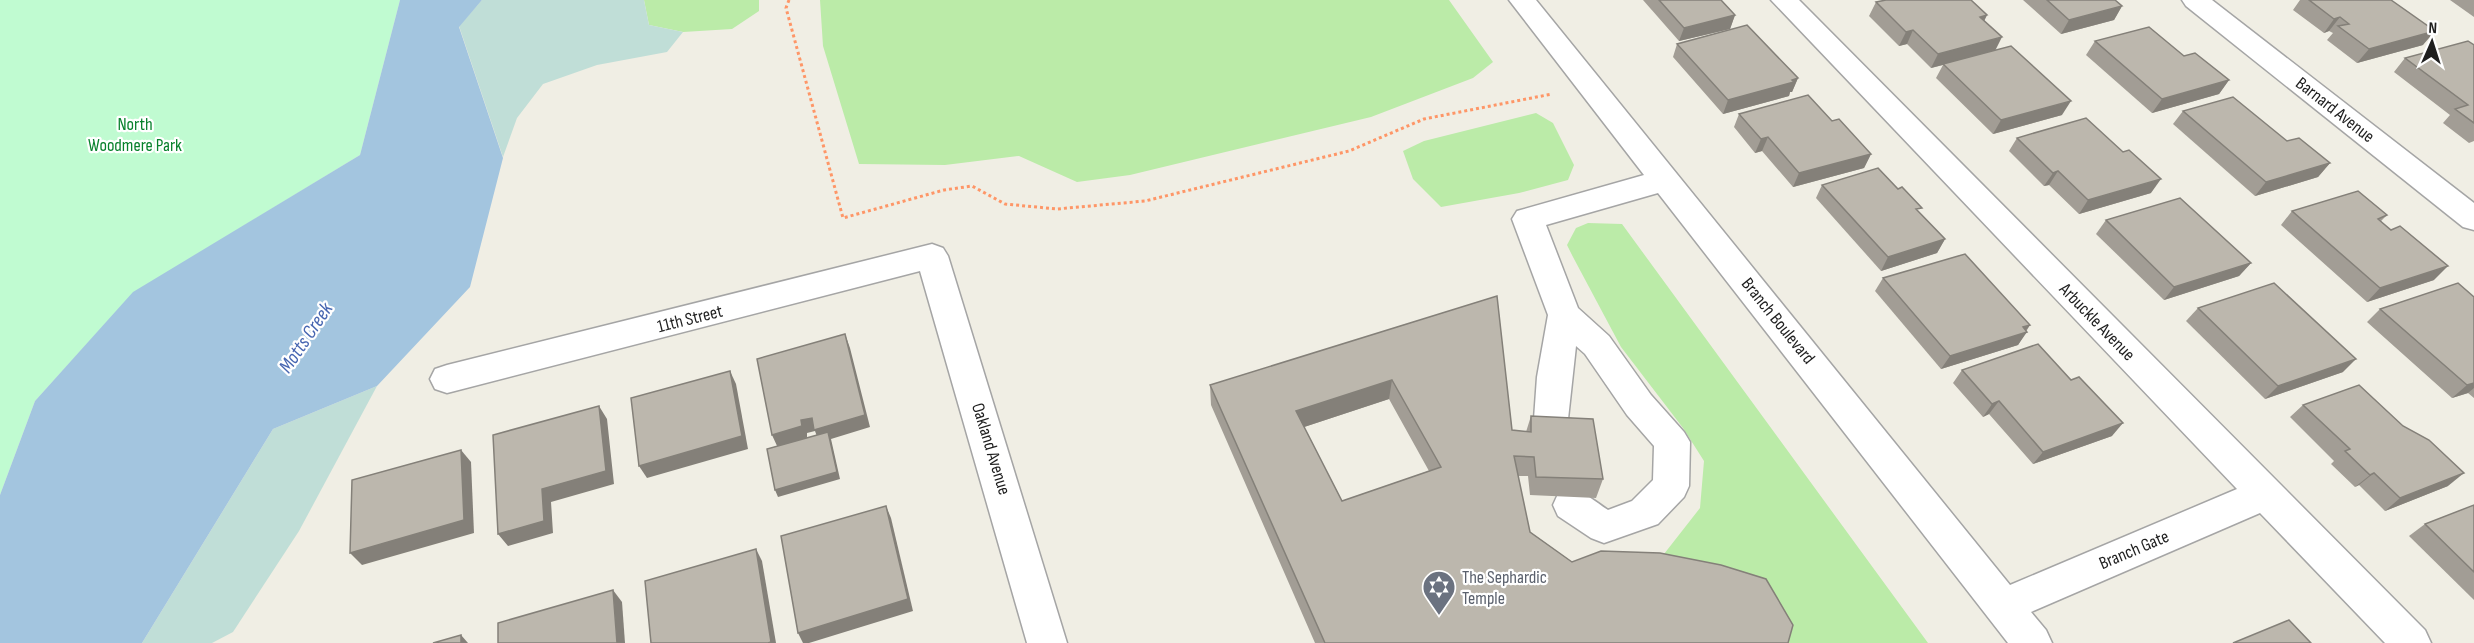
<svg xmlns="http://www.w3.org/2000/svg" width="2474" height="643" viewBox="0 0 2474 643" font-family="'Sofia Sans Condensed',sans-serif">
	<style>
		.grass { fill: #bbeba8 }
		.wetland { fill: #c0ded7 }
		.park { fill: #c0fbd1 }
		.water { fill: #a3c5df }
		.lines { fill: none; stroke-linecap: round; stroke-linejoin: round }
		.minor-casing { stroke: #a5a5a5; stroke-width: 3 }
		.path { stroke: #fe9667; stroke-width: 3; stroke-dasharray: 3 3; stroke-linecap: butt }
		.minor { fill: #fff; fill-rule: evenodd }
		.wall { fill: #a29d95; fill-rule: evenodd }
		.shaded-wall { fill: #848079 }
		.building { fill: #bcb7ad; stroke: #848079; stroke-width: 1.5; fill-rule: evenodd }
		.labels { text-anchor: middle; dominant-baseline: central; stroke-width: 4.5; stroke-linejoin: round; paint-order: stroke }
		.street-label { font-size: 18px; fill: #1e1e1e; stroke: #fff }
		.park-label { font-size: 18px; fill: #08812c; stroke: #fff }
		.worship-label { font-size: 18px; fill: #5b616d; stroke: #fff; text-anchor: start }
		.water-label { font-size: 20px; font-style: italic; fill: #4766b1; stroke: #fff }
	</style>
	<rect width="100%" height="100%" fill="#f0eee4"/>
	<g class="grass">
		<path d="M644,0H759V11L732,29L683,32L649,25Z"/>
		<path d="M820,0H1449L1493,62L1473,78L1371,117L1130,175L1077,182L1019,156L945,165L859,164L823,46Z"/>
		<path d="M1536,113L1553,123L1574,165L1568,180L1519,193L1441,207L1413,179L1403,151L1424,141Z"/>
		<path d="M1588,223L1622,224L1928,643H1781L1664,554L1700,508L1704,461L1683,428L1621,347L1573,257L1567,245L1576,228Z"/>
	</g>
	<g class="wetland">
		<path d="M482,0H644L649,25L683,32L667,52L597,65L543,84L517,118L503,157L459,26Z"/>
		<path d="M377,386L299,531L233,632L212,643H142L273,429Z"/>
	</g>
	<path class="park" d="M0,0H400L360,155L133,293L35,401L0,495Z"/>
	<path class="water" d="M400,0H482L459,27L503,158L470,287L377,386L273,429L142,643H0V495L35,401L133,292L360,155Z"/>
	<g class="lines">
		<defs>
			<g id="minor">
				<path d="M1509,0H1536L2010,585L2237,489L1771,0H1799L2425,630L2431,643H2385L2260,513L2031,612L2046,630L2052,643H2008L1658,193L1546,225L1578,308L1609,336L1651,395L1684,432L1690,442L1689,486L1684,497L1658,524L1604,543L1591,538L1558,516L1553,505L1558,494C1580,486 1590,498 1608,510L1632,501L1653,480L1654,446L1627,415L1585,354L1576,346L1568,419L1563,429L1551,433L1539,429L1534,419L1537,377L1548,315L1512,219L1517,211L1644,175Z"/>
				<path d="M2182,0H2212L2474,203V230L2463,227L2186,6Z"/>
				<path d="M932,244L943,248L948,256L1067,643H1027L920,271L447,393L435,389L430,379L435,369L447,365Z"/>
			</g>
		</defs>
		<use href="#minor" class="minor-casing"/>
		<path class="path" d="M789,0L786,8L843,218L944,190L972,186L1005,204L1057,209L1145,201L1349,151L1424,119L1552,94"/>
		<use href="#minor" class="minor"/>
	</g>
	<g class="wall">
		<path d="M1643,0H1721L1735,15L1730,29L1679,41Z"/>
		<path d="M2023,0H2115L2122,6L2114,20L2061,34Z"/>
		<path d="M2300,0H2391L2423,45L2357,63L2327,40L2333,33L2329,31L2324,33L2293,10Z"/>
		<path d="M2450,0H2474V17Z"/>
		<path d="M1876,2L1987,15L1984,21L1995,50L2062,115L1993,134L1936,78L1943,65L1931,68L1907,44L1899,46L1869,16Z"/>
		<path d="M2095,41L2184,56L2229,80L2219,94L2152,113L2086,55Z"/>
		<path d="M1677,44L1798,78L1792,92H1790L1789,96L1723,114L1673,57Z"/>
		<path d="M2474,45V141L2469,143L2443,123L2450,115L2394,72L2405,58Z"/>
		<path d="M2183,111L2287,141L2330,163L2318,177L2255,196L2173,124Z"/>
		<path d="M1739,114L1832,121L1871,154L1864,168L1793,187L1762,151L1755,153L1734,127Z"/>
		<path d="M2017,138L2123,152L2151,193L2079,214L2049,185L2044,186L2009,151Z"/>
		<path d="M1822,185L1919,213L1945,239L1937,253L1881,271L1816,198Z"/>
		<path d="M2292,211L2387,215L2381,221L2434,280L2367,302L2281,225Z"/>
		<path d="M2106,220L2251,263L2239,276L2164,300L2096,234Z"/>
		<path d="M1883,278L2030,325L2018,345L1941,369L1875,291Z"/>
		<path d="M1497,296L1512,430L1526,432L1531,416L1603,479L1596,498L1530,495L1528,476H1518L1530,532L1572,562L1788,643H1315L1211,405L1210,385ZM1389,399L1429,471L1342,501L1304,427Z"/>
		<path d="M2474,297V398L2468,393L2452,398L2367,322L2380,309Z"/>
		<path d="M2198,308L2343,372L2265,399L2186,321Z"/>
		<path d="M1962,370L2112,436L2033,464L1989,414L1983,417L1953,383Z"/>
		<path d="M2303,405L2448,486L2385,511L2359,485L2355,487L2331,464L2334,461L2290,417Z"/>
		<path d="M2474,505V600L2409,536L2425,524Z"/>
	</g>
	<g class="shaded-wall">
		<path d="M2122,6L2114,20L2061,34L2069,20Z"/>
		<path d="M1735,15L1730,29L1679,41L1684,28Z"/>
		<path d="M1987,15L1980,29V17Z"/>
		<path d="M2340,17L2329,31L2324,33L2334,19Z"/>
		<path d="M1913,30L1907,44L1899,46L1906,32Z"/>
		<path d="M2435,31L2423,45L2357,63L2369,49Z"/>
		<path d="M2002,37L1995,51L1931,68L1938,54Z"/>
		<path d="M1798,78L1792,92H1790L1789,96L1723,114L1728,100Z"/>
		<path d="M2229,80L2219,94L2152,113L2162,99Z"/>
		<path d="M2071,101L2062,115L1993,134L2001,120Z"/>
		<path d="M1768,137L1762,151L1755,153L1761,139Z"/>
		<path d="M1871,154L1864,168L1793,187L1799,173Z"/>
		<path d="M2330,163L2318,177L2255,196L2266,182Z"/>
		<path d="M2058,171L2049,185L2044,186L2053,173Z"/>
		<path d="M2161,179L2151,193L2079,214L2088,200Z"/>
		<path d="M1945,239L1937,253L1881,271L1888,257Z"/>
		<path d="M2251,263L2239,276L2164,300L2174,287Z"/>
		<path d="M2448,266L2434,280L2367,302L2380,288Z"/>
		<path d="M2030,325L2024,333L2027,332L2018,345L1941,369L1950,356Z"/>
		<path d="M845,334L850,348L870,427L831,439L840,479L778,497L775,490L819,442L815,431L807,433V439L778,448L772,435L801,420Z"/>
		<path d="M2356,359L2343,372L2265,399L2278,386Z"/>
		<path d="M730,371L736,384L748,449L647,478L639,466Z"/>
		<path d="M1392,380L1389,399L1295,430L1296,411Z"/>
		<path d="M2474,383V388L2468,393L2452,398L2467,385Z"/>
		<path d="M1999,401L1989,414L1983,417L1992,404Z"/>
		<path d="M599,406L607,419L614,484L551,502L553,533L508,546L498,534Z"/>
		<path d="M2123,423L2112,436L2033,464L2043,452Z"/>
		<path d="M461,450L471,462L474,533L362,565L350,553Z"/>
		<path d="M2374,473L2359,485L2355,487L2370,475Z"/>
		<path d="M2464,473L2448,486L2385,511L2400,498Z"/>
		<path d="M886,506L891,518L913,611L809,643H803L798,633Z"/>
		<path d="M756,549L762,561L776,643H768Z"/>
		<path d="M613,590L622,602L625,643H617Z"/>
		<path d="M461,635L468,643H461Z"/>
	</g>
	<g class="building">
		<path d="M1659,0H1721L1735,15L1684,28Z"/>
		<path d="M1886,0H1971L1987,15L1980,17L2002,37L1938,54L1913,30L1906,32L1876,2Z"/>
		<path d="M2047,0H2115L2122,6L2069,20Z"/>
		<path d="M2309,0H2391L2435,31L2369,49L2338,26L2349,24L2340,17L2334,19Z"/>
		<path d="M1747,25L1798,78L1792,80L1794,82L1728,100L1677,44Z"/>
		<path d="M2149,27L2184,56L2195,53L2229,80L2162,99L2095,41Z"/>
		<path d="M2468,41L2474,45V123L2455,109L2468,105L2405,58Z"/>
		<path d="M2011,46L2071,101L2001,120L1943,64Z"/>
		<path d="M1808,95L1832,121L1839,119L1871,154L1799,173L1768,137L1761,139L1739,114Z"/>
		<path d="M2233,97L2287,141L2299,138L2330,163L2266,182L2183,111Z"/>
		<path d="M2086,118L2123,152L2129,150L2161,179L2088,200L2058,171L2053,173L2017,138Z"/>
		<path d="M1878,168L1898,189L1902,187L1922,208L1916,209L1945,239L1888,257L1822,185Z"/>
		<path d="M2358,191L2387,215L2378,219L2391,230L2400,226L2448,266L2380,288L2292,211Z"/>
		<path d="M2180,198L2251,263L2174,287L2106,220Z"/>
		<path d="M1965,254L2030,325L2023,327L2027,332L1950,356L1883,278Z"/>
		<path d="M2274,283L2356,359L2278,386L2198,308Z"/>
		<path d="M2458,283L2474,297V383L2467,385L2380,309Z"/>
		<path d="M1497,296L1512,430L1531,432V416L1593,419L1603,479L1536,477L1534,457L1514,456L1530,532L1572,562L1601,551L1660,553L1721,565L1766,579L1793,625L1788,643H1325L1210,385ZM1392,380L1441,467L1342,501L1296,411Z"/>
		<path d="M845,334L865,415L814,430L812,418L801,420L802,426L772,435L757,359Z"/>
		<path d="M2038,344L2071,380L2079,377L2123,423L2043,452L1999,401L1992,404L1962,370Z"/>
		<path d="M730,371L742,436L639,466L631,398Z"/>
		<path d="M2359,385L2403,426L2429,440L2464,473L2400,498L2374,473L2370,475L2345,451L2350,449L2303,405Z"/>
		<path d="M599,406L606,471L542,489L544,521L498,534L493,435Z"/>
		<path d="M828,432L837,472L775,490L767,449Z"/>
		<path d="M461,450L464,520L350,553L352,480Z"/>
		<path d="M2474,505V572L2425,524Z"/>
		<path d="M886,506L908,599L798,633L781,536Z"/>
		<path d="M756,549L771,642L768,643H651L645,581Z"/>
		<path d="M613,590L617,643H498V623Z"/>
		<path d="M2289,620L2311,643H2233Z"/>
		<path d="M461,635V643H433Z"/>
	</g>
	<defs>
		<symbol id="synagogue-pin" viewBox="-11 -11 22 30"><path d="M0 17L-7.5 6A9.5 9.5 0 1 1 7.5 6Z" fill="#6b7280" stroke="#fff"/><path d="M0-6.5L5.6 3.2H-5.6ZM0 6.5L5.6-3.2H-5.6Z" fill="#fff"/></symbol>
	</defs>
	<g fill-rule="evenodd">
		<use href="#synagogue-pin" x="1420" y="568" width="38" height="52"/>
	</g>
	<g class="labels">
		<g class="street-label">
			<text transform="translate(2335 110) rotate(38)">Barnard Avenue</text>
			<text transform="translate(690 319) rotate(-14)">11th Street</text>
			<text transform="translate(1778 321) rotate(51)">Branch Boulevard</text>
			<text transform="translate(2097 322) rotate(46)">Arbuckle Avenue</text>
			<text transform="translate(991 449) rotate(73)">Oakland Avenue</text>
			<text transform="translate(2134 550) rotate(-23)">Branch Gate</text>
		</g>
		<g class="park-label">
			<text x="135" y="124">North<tspan x="135" dy="21">Woodmere Park</tspan></text>
		</g>
		<g class="worship-label">
			<text x="1462" y="577">The Sephardic<tspan x="1462" dy="21">Temple</tspan></text>
		</g>
		<g class="water-label">
			<text transform="translate(306 338) rotate(-56)">Motts Creek</text>
		</g>
	</g>
	<g transform="translate(2432 42) rotate(3)" stroke="#ffffff" stroke-width="4.5" paint-order="stroke">
	<path d="M0-4.5L10 22L0 15L-10 22Z" fill="#1e1e1e"/>
	<text y="-9" font-size="16" font-weight="bold" text-anchor="middle" fill="#1e1e1e">N</text>
	</g>
</svg>
